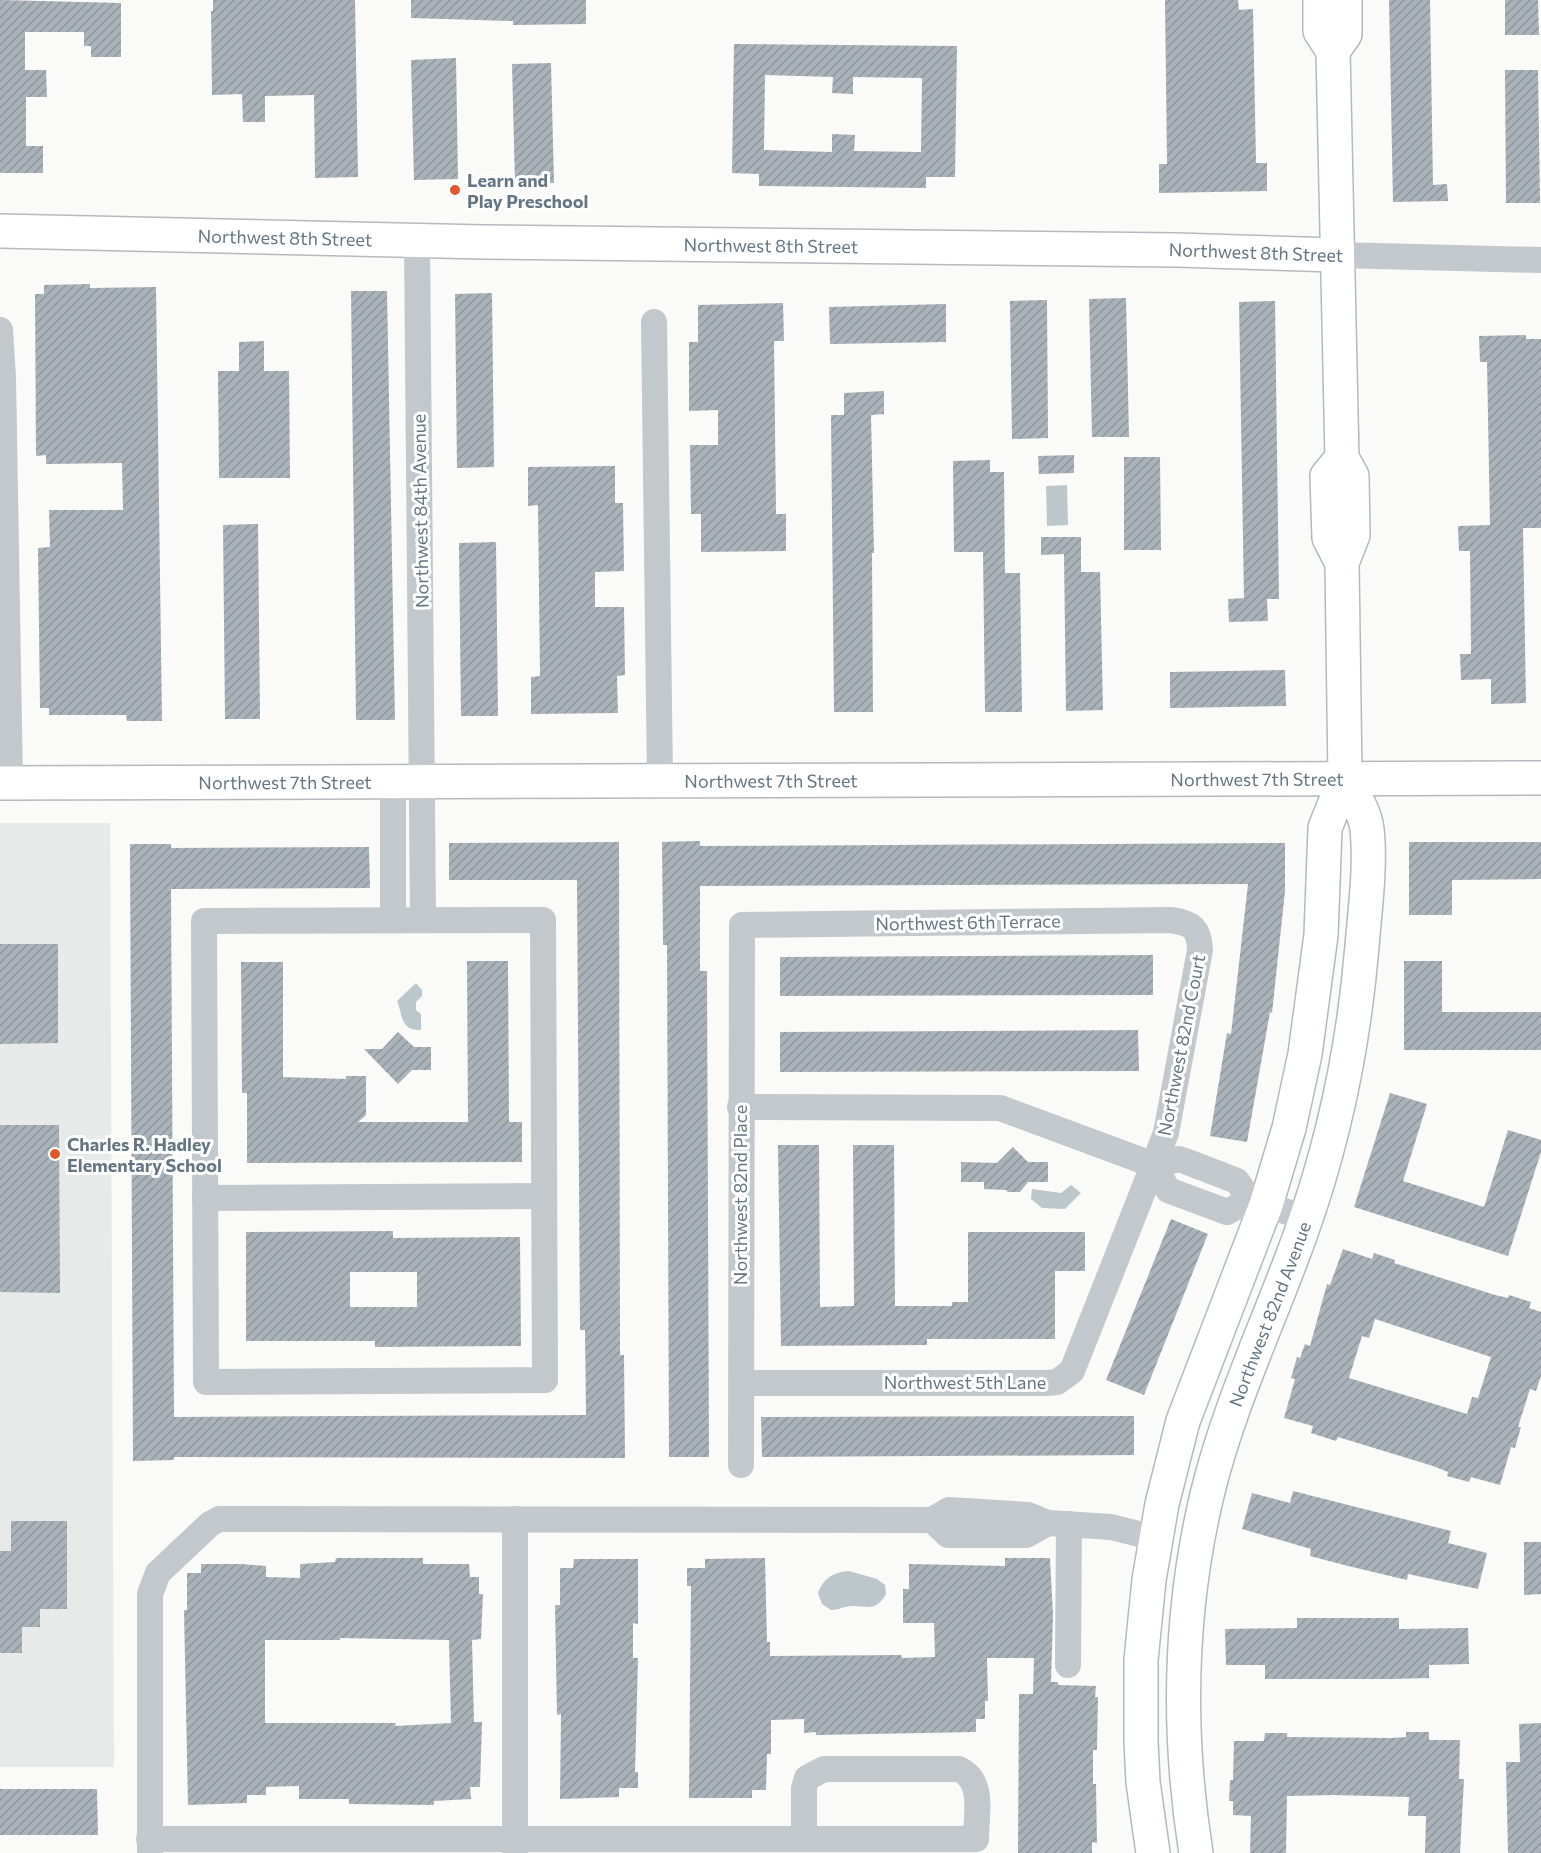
<svg xmlns="http://www.w3.org/2000/svg" width="1541" height="1853" viewBox="0 0 1541 1853" font-family="Commissioner,sans-serif">
	<style>
		.built { fill: #e8e9e9 }
		.water { fill: #bbc7cb }
		.building { fill: url(#building-hatch); fill-rule: evenodd }
		.lines { fill: none; stroke-linecap: round; stroke-linejoin: round }
		.secondary-casing { stroke: #b3babf; stroke-width: 36 }
		.street { stroke: #c3c8cc; stroke-width: 26 }
		.secondary { stroke: #fff; stroke-width: 33 }
		.poi-dot { fill: #e4572e; stroke: #fff; stroke-width: 2 }
		.labels { text-anchor: middle; dominant-baseline: central; stroke-width: 6; stroke-linejoin: round; paint-order: stroke }
		.poi-label { font-size: 18px; font-weight: bold; fill: #657683; stroke: #fff; text-anchor: start }
		.street-label { font-size: 18px; fill: #657683; stroke: #fff }
	</style>
	<defs>
		<pattern id="building-hatch" width="6" height="6" patternUnits="userSpaceOnUse" patternTransform="scale(1.5)"><rect width="6" height="6" fill="#aab3b9"/><path d="M-1 1l2-2M0 6l6-6M5 7l2-2" fill="none" stroke="#8e969c"/></pattern>
	</defs>
	<rect width="100%" height="100%" fill="#fafaf8"/>
	<path class="built" d="M0,823H110L114,1767H0Z"/>
	<g class="water">
		<path d="M1067,485L1068,525L1047,526L1046,486Z"/>
		<path d="M416,983L422,990V996L416,1002V1010L421,1014V1030C400,1031 403,1015 397,1001Z"/>
		<path d="M1071,1185L1081,1193L1065,1209L1042,1208L1031,1199L1032,1189L1061,1193Z"/>
		<path d="M849,1571L877,1579L885,1585L886,1594C876,1612 868,1606 852,1606C845,1606 838,1610 831,1610L822,1604L818,1593C823,1578 834,1572 849,1571Z"/>
	</g>
	<g class="building">
		<path d="M0,0L121,3V57H91V46H84V32H25V70H46L47,97H26V146H43V173H0Z"/>
		<path d="M213,0H355L358,177L315,178L314,95L265,96V122H243L242,94L212,95L211,11H213Z"/>
		<path d="M411,0H586V24L513,25V21L411,18Z"/>
		<path d="M1165,0H1238L1239,10L1253,9L1256,163H1267V191L1159,193V164H1167Z"/>
		<path d="M1389,0H1430L1433,185L1447,184L1448,201L1393,202Z"/>
		<path d="M1505,0H1538L1539,35H1505Z"/>
		<path d="M734,44L957,46L955,177H926V188L759,186V174L732,173ZM765,75L833,77L832,93L853,94V77L922,78L921,152L854,151L855,135L832,134V152L764,150Z"/>
		<path d="M456,58L458,179L414,180L411,60Z"/>
		<path d="M551,63L554,183L515,184L512,64Z"/>
		<path d="M1505,70H1538L1540,203H1506Z"/>
		<path d="M90,284V288L156,287L162,721H127L126,715H49V708H40L38,548L50,547L49,510H123L122,463L46,464V455L36,456L35,294H44V285Z"/>
		<path d="M351,291H387L395,720H356Z"/>
		<path d="M492,293L494,467L457,468L455,294Z"/>
		<path d="M1126,298L1129,437H1092L1089,299Z"/>
		<path d="M1047,300L1048,438L1012,439L1010,301Z"/>
		<path d="M1275,301L1279,599H1267L1268,621L1229,622L1228,599L1244,598L1239,302Z"/>
		<path d="M783,303L784,341H774L776,514H786V551L701,552V514H691L690,445H718V410L689,411V342H698V305Z"/>
		<path d="M946,304V342L830,344L829,307Z"/>
		<path d="M1526,335V339H1541V528H1523L1526,703L1491,704V679L1461,680L1460,654H1471L1470,551H1459L1458,526L1490,525L1487,362H1480L1479,336Z"/>
		<path d="M264,341V371H289L290,478H219L218,371H239V342Z"/>
		<path d="M884,391V414L871,415L874,553H872L873,712H834L831,415H844V393Z"/>
		<path d="M1074,455V473L1039,474L1038,456Z"/>
		<path d="M1124,457H1160L1161,550H1124Z"/>
		<path d="M990,460V472H1004L1005,573H1020L1022,712H985L983,552H954L953,461Z"/>
		<path d="M615,466V503H623L624,571L595,572V607H624L625,675L617,676L618,713L531,714V677L540,676L538,505L528,506V467Z"/>
		<path d="M258,524L260,719H225L223,525Z"/>
		<path d="M1041,537H1081V572H1100L1103,710L1066,711L1064,554L1041,555Z"/>
		<path d="M496,542L498,716H461L459,543Z"/>
		<path d="M1285,670L1286,706L1170,708V672Z"/>
		<path d="M700,841V846L1285,843V891L1272,1013L1270,1012L1247,1142L1210,1136L1227,1033L1231,1034L1248,884L700,886V971H707L709,1457H669L667,945H663L662,842Z"/>
		<path d="M619,842L620,1355H624L625,1458L174,1457V1460L133,1461L130,844H171V848L369,847L370,888L171,889L174,1417L586,1415L585,1330H580L577,880H449V843Z"/>
		<path d="M1409,842H1541V879L1452,880V915H1409Z"/>
		<path d="M0,944H58V1043L0,1044Z"/>
		<path d="M1153,955V995L780,996V957Z"/>
		<path d="M467,961H508L509,1122H522V1162L247,1163V1093H242L241,962H283V1077L346,1079V1076H366V1115L358,1122H468Z"/>
		<path d="M1404,961H1442V1012H1541V1050H1404Z"/>
		<path d="M1138,1030L1139,1071L780,1072V1032Z"/>
		<path d="M398,1032L414,1047H431V1070H412L398,1084L364,1049H382Z"/>
		<path d="M1390,1093L1427,1104L1403,1181L1484,1207L1508,1130L1541,1140V1152L1508,1256L1354,1207Z"/>
		<path d="M0,1125H59L60,1293L0,1292Z"/>
		<path d="M778,1145H819L820,1307L854,1306L853,1145H894L895,1306H952V1302H968V1232H1085V1271H1055V1339H927V1345L781,1346Z"/>
		<path d="M1013,1147L1028,1162H1048V1182H1028L1020,1192H1008L1006,1190L984,1189V1182H961V1162L997,1163Z"/>
		<path d="M1171,1219L1208,1234L1144,1395L1106,1380Z"/>
		<path d="M393,1231V1238L520,1237L521,1346L375,1347V1341H246V1232ZM350,1272H417V1307H350Z"/>
		<path d="M1343,1249L1372,1259L1374,1253L1395,1260L1394,1263L1495,1295L1508,1298L1509,1295L1531,1302L1529,1308L1541,1312V1376L1536,1391L1530,1389L1518,1427H1521L1515,1448L1511,1447L1500,1485L1471,1477L1469,1482L1447,1476L1448,1472L1433,1466L1338,1437L1336,1441L1311,1433L1313,1426L1284,1418L1295,1379L1291,1378L1297,1357L1300,1358L1305,1344L1310,1346L1327,1284L1330,1285ZM1375,1319L1491,1357L1478,1398L1472,1397L1467,1414L1349,1378L1362,1336L1369,1338Z"/>
		<path d="M1134,1416V1455L762,1457L761,1417Z"/>
		<path d="M1293,1491L1451,1531L1448,1543L1487,1553L1478,1589L1408,1574L1407,1580L1348,1566L1310,1556L1311,1549L1242,1529L1252,1493L1290,1503Z"/>
		<path d="M11,1521H67V1609H40V1627H22V1653H0V1551H11Z"/>
		<path d="M1524,1542H1541V1594L1524,1595Z"/>
		<path d="M336,1558H423V1564H469L470,1577H479V1594H483L481,1639L472,1640L474,1722H482L480,1787H470L471,1799L434,1801V1805L349,1804V1799H299V1786L266,1787V1795H247V1803L188,1805L184,1610H187V1573H201V1564H241L266,1566V1577L300,1578V1564L335,1562ZM340,1638L449,1640L451,1723L395,1726L396,1723H265V1640H340Z"/>
		<path d="M765,1558L767,1642H770V1656L901,1655L902,1658L935,1657L934,1623H903V1589H909V1564L1005,1566V1558H1050L1053,1615L1051,1682H1058V1685L1096,1686L1095,1697H1098L1097,1750H1093V1784H1096L1097,1843L1092,1842V1853H1018L1019,1694H1033L1034,1658H987L988,1701H985V1719H976V1732L816,1735V1732L804,1733V1719L771,1720V1754H767L766,1790H752V1798H689L691,1586H687V1568H705V1559Z"/>
		<path d="M574,1559H638V1624L633,1623V1658H638L635,1772H638V1788H619V1797L560,1799L561,1714L557,1715L555,1605H560V1568H573Z"/>
		<path d="M1297,1618H1399V1629L1468,1628L1469,1664L1429,1665V1678L1392,1679H1265V1665H1226L1225,1629L1297,1628Z"/>
		<path d="M1541,1723V1853H1508L1506,1762H1520L1519,1724Z"/>
		<path d="M1406,1732H1429V1740H1460L1459,1779H1464L1460,1853H1425L1426,1816H1408L1409,1797L1334,1795L1287,1796L1286,1853H1250L1251,1816L1233,1815V1801H1229L1230,1780H1233L1234,1741H1264L1265,1733H1287V1737L1392,1738L1406,1737Z"/>
		<path d="M0,1789H97L98,1835H0Z"/>
	</g>
	<g class="lines">
		<defs>
			<g id="secondary">
				<path d="M1320,0V31L1333,51L1342,458"/>
				<path d="M1333,51L1345,34V0"/>
				<path id="s1" d="M0,231L484,242L1177,250L1336,255"/>
				<path id="s2" d="M0,783L1541,778"/>
				<path d="M1153,1853L1143,1782L1141,1741V1660L1149,1580L1162,1504L1183,1421L1266,1205L1289,1128L1305,1054L1321,935L1325,828L1345,778L1342,563L1353,535L1352,476L1342,458L1327,476L1329,538L1342,563"/>
				<path id="s3" d="M1196,1853C1177,1733 1179,1613 1207,1495C1229,1404 1270,1320 1301,1233C1334,1141 1354,1043 1362,946C1365,910 1371,865 1367,829C1365,812 1353,794 1345,778"/>
			</g>
		</defs>
		<use href="#secondary" class="secondary-casing"/>
		<g class="street">
			<path d="M417,240L423,920"/>
			<path d="M1336,255L1541,260"/>
			<path d="M654,322L660,780"/>
			<path d="M0,330L3,377L10,783"/>
			<path d="M393,920V782"/>
			<path d="M543,920L545,1380L206,1382L204,921Z"/>
			<path d="M740,1107L1000,1108L1154,1165"/>
			<path d="M205,1198L544,1196"/>
			<path d="M1250,1200L1227,1212L1168,1190L1154,1165L1179,1159L1185,1161L1237,1181L1250,1200L1306,1218"/>
			<path d="M741,1383H1046L1057,1382L1072,1371L1166,1133L1200,950C1199,929 1193,923 1171,920L742,925L741,1465"/>
			<path d="M515,1519V1853"/>
			<path d="M932,1520L948,1535H1026L1048,1523"/>
			<path d="M1068,1665L1069,1524"/>
			<path d="M149,1839H976C976,1815 985,1781 959,1769H824L807,1778L804,1788V1838"/>
			<path d="M150,1853V1594L158,1573L210,1524L219,1519L932,1520L949,1510L1028,1515L1048,1523L1111,1527L1155,1538"/>
		</g>
		<use href="#secondary" class="secondary"/>
	</g>
	<g class="poi-dot">
		<circle cx="455" cy="190" r="6"/>
		<circle cx="55" cy="1154" r="6"/>
	</g>
	<g class="labels">
		<g class="poi-label">
			<text x="467" y="180">Learn and<tspan x="467" dy="21">Play Preschool</tspan></text>
			<text x="67" y="1144">Charles R. Hadley<tspan x="67" dy="21">Elementary School</tspan></text>
		</g>
		<g class="street-label">
			<text stroke="none"><textPath href="#s1" startOffset="285">Northwest 8th Street</textPath></text>
			<text stroke="none"><textPath href="#s1" startOffset="771">Northwest 8th Street</textPath></text>
			<text transform="translate(1256 252) rotate(2)">Northwest 8th Street</text>
			<text transform="translate(420 511) rotate(-91)">Northwest 84th Avenue</text>
			<text stroke="none"><textPath href="#s2" startOffset="1257">Northwest 7th Street</textPath></text>
			<text stroke="none"><textPath href="#s2" startOffset="771">Northwest 7th Street</textPath></text>
			<text stroke="none"><textPath href="#s2" startOffset="285">Northwest 7th Street</textPath></text>
			<text transform="translate(968 922) rotate(-1)">Northwest 6th Terrace</text>
			<text transform="translate(1181 1045) rotate(-79)">Northwest 82nd Court</text>
			<text transform="translate(740 1195) rotate(-90)">Northwest 82nd Place</text>
			<text stroke="none"><textPath href="#s3" startOffset="552">Northwest 82nd Avenue</textPath></text>
			<text x="965" y="1382">Northwest 5th Lane</text>
		</g>
	</g>
</svg>
